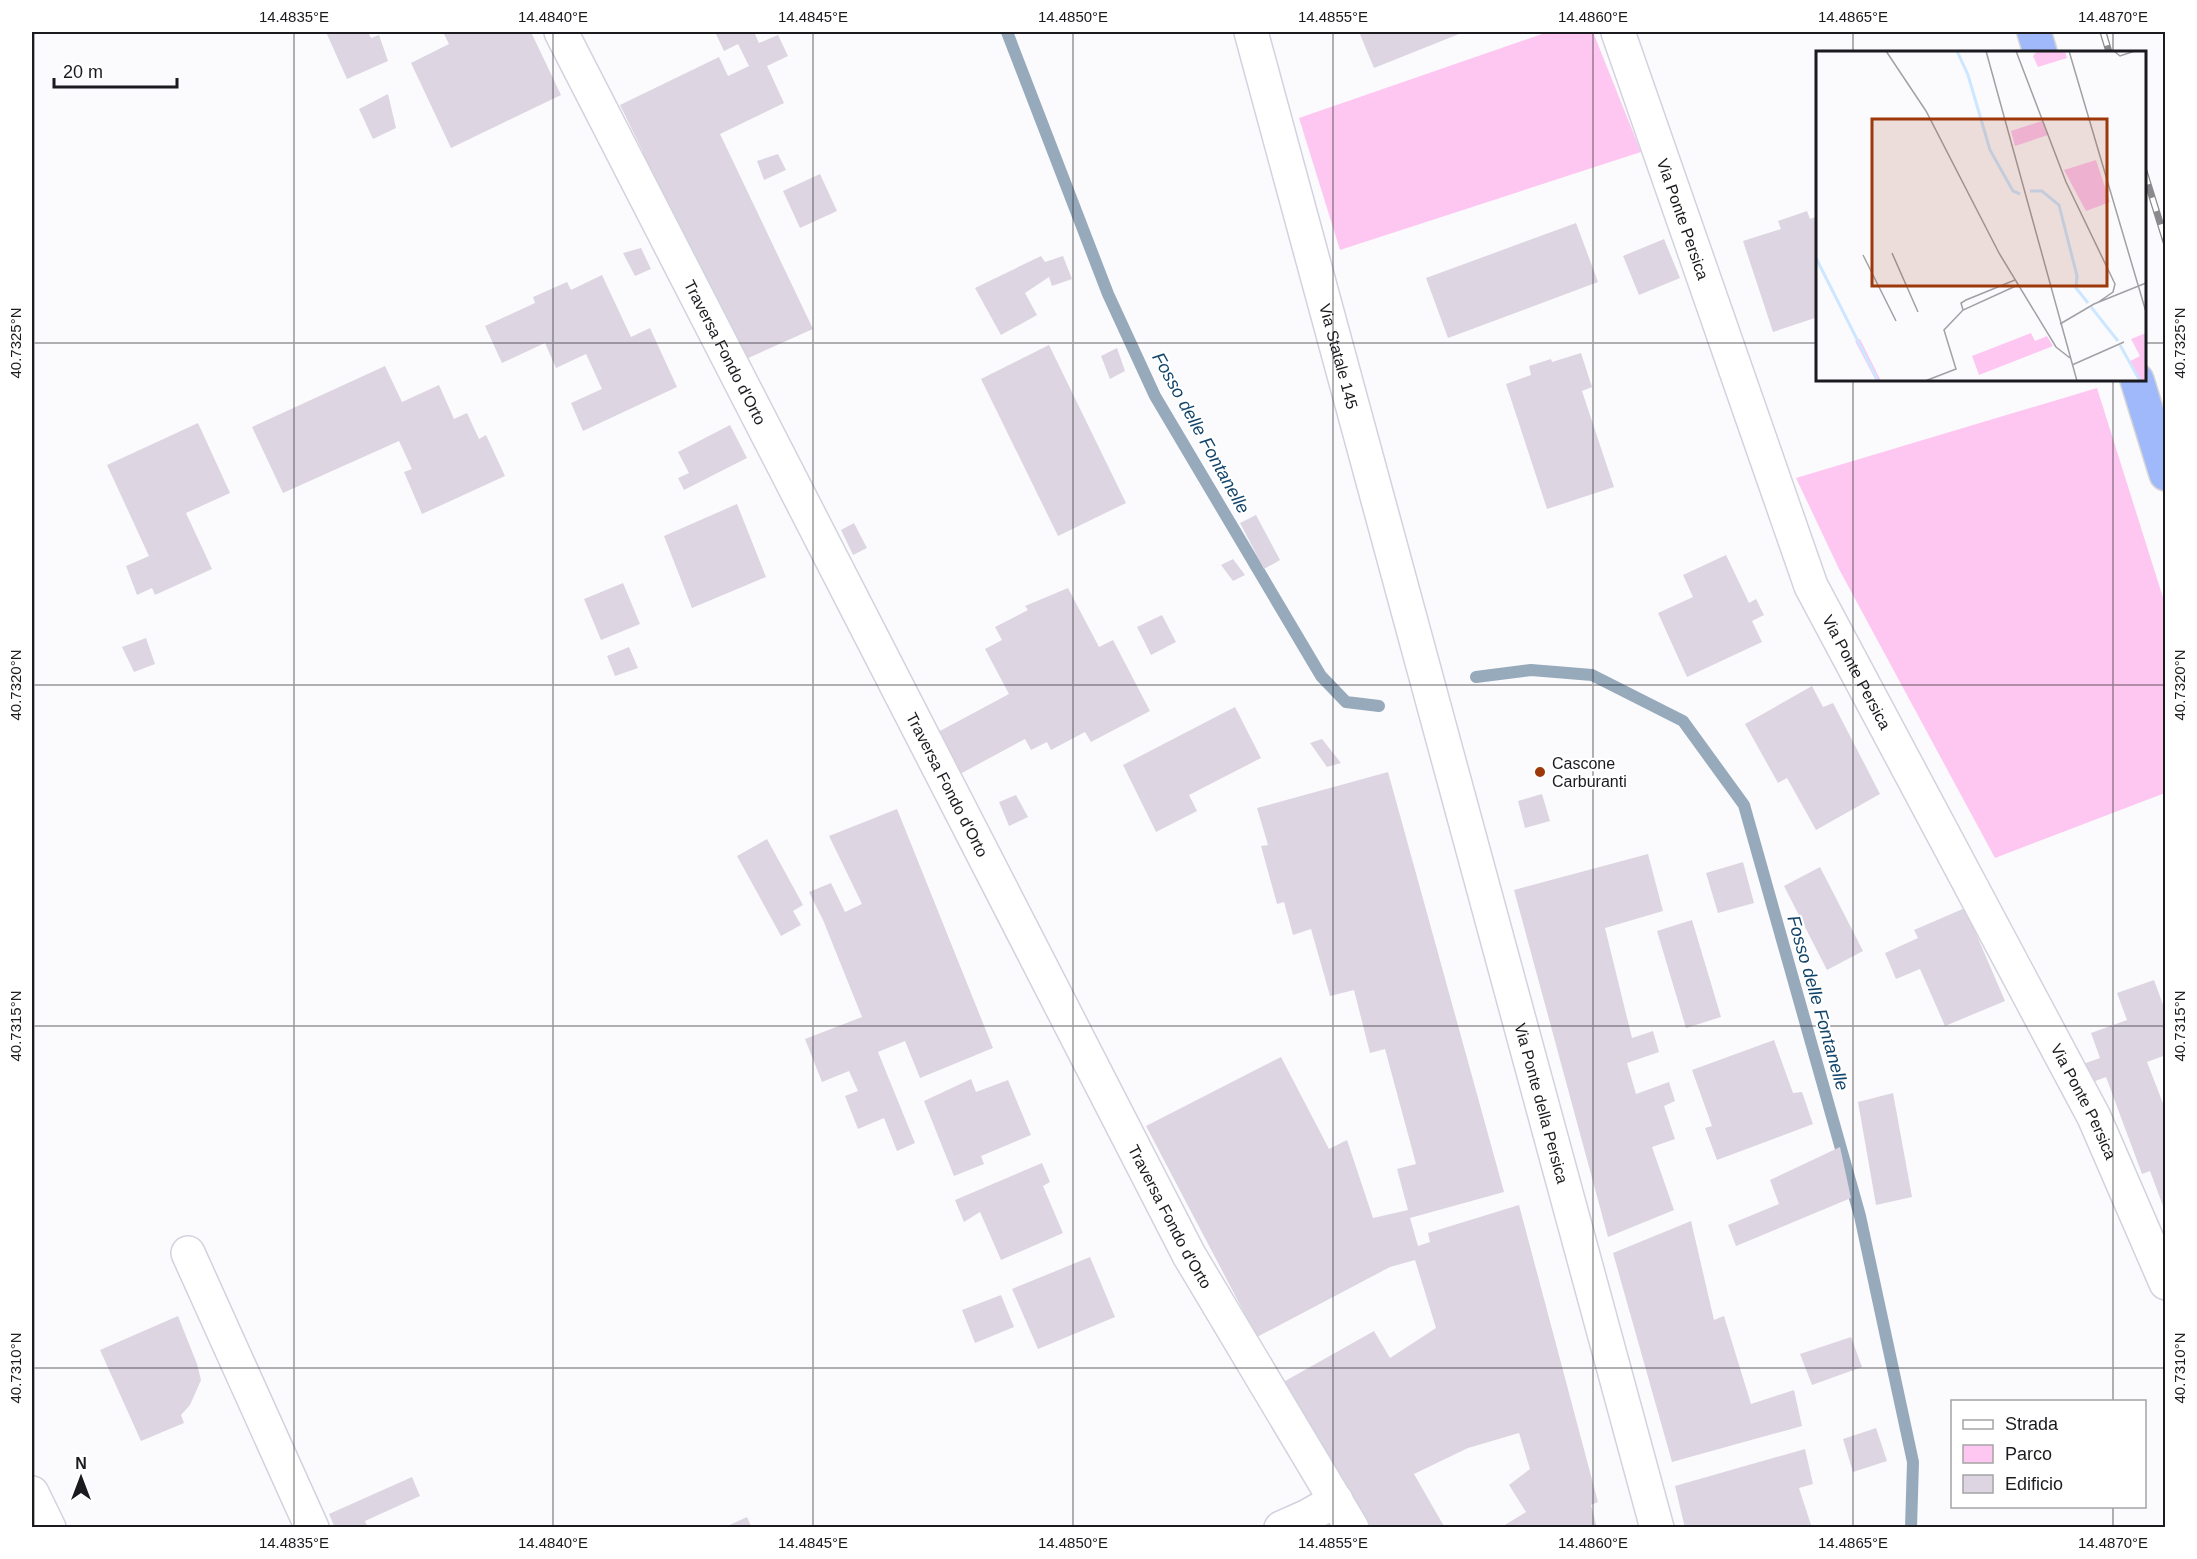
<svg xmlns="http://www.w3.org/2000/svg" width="2197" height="1559" viewBox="0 0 2197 1559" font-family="Helvetica,sans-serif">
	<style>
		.green { fill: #fdc7f1 }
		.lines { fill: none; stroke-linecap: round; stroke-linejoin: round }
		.stream { stroke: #97aabc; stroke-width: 12 }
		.building { fill: #ddd5e1 }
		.street-casing { stroke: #d3d2df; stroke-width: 36 }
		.secondary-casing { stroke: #d3d2df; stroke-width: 36 }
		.highway-casing { stroke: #d6d6d7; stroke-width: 36 }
		.street { stroke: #fff; stroke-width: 33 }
		.secondary { stroke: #fff; stroke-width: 33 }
		.highway { stroke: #a0b9fa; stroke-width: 33 }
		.rail-casing { stroke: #8a8a8d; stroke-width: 7 }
		.rail { stroke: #fff; stroke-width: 4.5; stroke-dasharray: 14; stroke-linecap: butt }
		.ticks { fill: none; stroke: #1b1b1f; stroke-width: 1.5; stroke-opacity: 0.45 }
		.poi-dot { fill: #9d380b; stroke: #fff; stroke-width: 2 }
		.labels { text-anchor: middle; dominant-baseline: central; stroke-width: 4.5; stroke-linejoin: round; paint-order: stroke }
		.street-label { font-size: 16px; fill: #1b1b1f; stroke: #fff }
		.poi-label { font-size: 16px; fill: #1b1b1f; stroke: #fff; text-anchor: start }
		.water-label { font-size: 18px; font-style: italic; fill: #13456b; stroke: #fff }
		.inset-river { fill: none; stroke: #cce7ff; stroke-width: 3 }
		.inset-road { fill: none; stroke: #a1a1a5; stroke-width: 1.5 }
		.view { fill: #9d380b; fill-opacity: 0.15; stroke: #9d380b; stroke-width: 3 }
		.inset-edge { fill: none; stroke: #1b1b1f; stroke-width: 3 }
		.neatline { fill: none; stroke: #1b1b1f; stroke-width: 2 }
		.ticks-label { font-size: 15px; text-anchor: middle; fill: #1b1b1f }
	</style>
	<rect width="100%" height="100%" fill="#fbfbfe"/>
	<g class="green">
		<path d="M1548,32H1593L1641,152L1340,250L1299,118Z"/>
		<path d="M2097,388L2165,604V793L1995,858L1840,571L1796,478Z"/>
	</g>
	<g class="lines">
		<g class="stream">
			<path d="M1007,32L1108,294L1155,396L1321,676L1346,702L1379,706"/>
			<path d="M1476,677L1531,670L1592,675L1683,721L1744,805L1860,1216L1913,1462L1911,1528"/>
		</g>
	</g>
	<g class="building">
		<path d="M326,32H368L371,38L379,35L388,61L347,79Z"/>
		<path d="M443,32H531L561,95L451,148L411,63L449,44Z"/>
		<path d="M715,32H754L759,43L778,35L788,56L767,66L784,103L720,134L813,329L746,359L680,225L667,231L631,158L643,152L620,105L719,57L728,76L749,66L738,44L724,51Z"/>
		<path d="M1359,32H1464L1374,68Z"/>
		<path d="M388,94L396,128L373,139L359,109Z"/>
		<path d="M778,154L786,170L764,180L757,161Z"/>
		<path d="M820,174L837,211L800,228L783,191Z"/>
		<path d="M1807,211L1810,219L1818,216V317L1773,332L1743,241L1781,229L1778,221Z"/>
		<path d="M1576,223L1598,282L1448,338L1426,278Z"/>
		<path d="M1664,239L1680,278L1639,295L1623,256Z"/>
		<path d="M641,248L651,269L635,276L623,253Z"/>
		<path d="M1041,256L1045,262L1063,256L1072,279L1052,286L1049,277L1025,293L1037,315L1001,335L975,288Z"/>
		<path d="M602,275L631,337L650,328L677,387L583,431L571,403L602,389L586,354L556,368L545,343L502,363L485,326L535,303L533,297L567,282L571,290Z"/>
		<path d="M1049,345L1126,503L1058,536L981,379Z"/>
		<path d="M1117,348L1125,371L1110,379L1101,356Z"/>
		<path d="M1581,353L1592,387L1582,391L1614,487L1547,509L1506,384L1531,375L1529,366L1551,359L1552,362Z"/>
		<path d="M385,366L402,402L439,385L454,419L467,413L479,439L486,435L505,476L422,514L404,472L412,469L399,441L283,493L252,427Z"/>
		<path d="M198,423L230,493L186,513L212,569L155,595L152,588L137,595L126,566L149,556L107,465Z"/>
		<path d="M730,425L747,458L684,490L678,478L689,473L678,452Z"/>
		<path d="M737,504L766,577L692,608L664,536Z"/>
		<path d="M1256,515L1280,560L1264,569L1240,523Z"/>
		<path d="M854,523L867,548L853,555L841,530Z"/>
		<path d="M1726,555L1749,603L1756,599L1764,615L1752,621L1762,642L1687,677L1658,613L1693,597L1683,575Z"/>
		<path d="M1233,559L1245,575L1233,581L1221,565Z"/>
		<path d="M623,583L640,624L601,640L584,599Z"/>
		<path d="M1068,588L1099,647L1113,640L1150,711L1091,742L1085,732L1051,750L1047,742L1031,750L1025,739L960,774L938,732L1009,694L985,649L1002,640L995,627L1028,610L1025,606Z"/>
		<path d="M1162,615L1176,642L1151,655L1137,627Z"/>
		<path d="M146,638L155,664L134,672L122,647Z"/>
		<path d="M629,647L638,668L615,676L607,656Z"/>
		<path d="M1812,686L1823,707L1833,703L1880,794L1816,830L1787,778L1778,783L1745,724Z"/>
		<path d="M1235,707L1261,758L1189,795L1197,811L1156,832L1123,765Z"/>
		<path d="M1322,739L1341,763L1327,767L1310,743Z"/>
		<path d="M1388,772L1504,1192L1410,1218L1418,1246L1430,1242L1428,1233L1519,1205L1598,1502L1591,1505L1597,1528H1500L1526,1512L1509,1485L1530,1469L1519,1433L1468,1448L1414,1474L1445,1528H1372L1278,1385L1374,1331L1390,1358L1436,1328L1415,1260L1390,1267L1257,1337L1146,1126L1281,1057L1329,1149L1347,1140L1373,1218L1408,1210L1397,1169L1416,1164L1385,1049L1370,1053L1354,990L1330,996L1311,929L1293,935L1284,902L1277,904L1261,846L1268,845L1257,808Z"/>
		<path d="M1542,794L1550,821L1525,828L1518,801Z"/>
		<path d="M1016,795L1028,817L1009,826L999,802Z"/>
		<path d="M897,809L993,1048L920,1078L905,1041L878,1052L915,1143L897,1151L884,1118L858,1129L845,1096L858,1091L849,1071L822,1082L805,1039L862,1017L823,920L809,892L831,883L845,912L862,904L829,836Z"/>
		<path d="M767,839L803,905L793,911L801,925L781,936L737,856Z"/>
		<path d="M1648,854L1663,911L1605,928L1632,1038L1653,1031L1659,1052L1627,1063L1636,1094L1669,1082L1675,1101L1664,1106L1675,1139L1652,1147L1674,1210L1608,1237L1514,890Z"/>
		<path d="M1743,862L1754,903L1718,913L1706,873Z"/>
		<path d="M1820,867L1863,951L1827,970L1784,886Z"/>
		<path d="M1965,908L2005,1001L1945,1026L1920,969L1896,979L1885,953L1918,938L1914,930Z"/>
		<path d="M1692,920L1721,1017L1686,1028L1657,931Z"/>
		<path d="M2154,980L2166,1013V1055L2147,1062L2166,1111V1205L2163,1206L2150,1171L2142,1174L2106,1077L2090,1083L2083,1064L2100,1058L2091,1033L2127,1020L2117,993Z"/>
		<path d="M1774,1040L1793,1093L1802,1092L1813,1124L1717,1160L1705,1128L1712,1126L1692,1070Z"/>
		<path d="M971,1079L976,1092L1008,1080L1031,1135L981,1156L984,1164L954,1176L924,1101Z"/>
		<path d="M1893,1093L1912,1197L1876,1205L1858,1102Z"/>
		<path d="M1840,1147L1851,1198L1736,1246L1728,1225L1779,1204L1770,1180Z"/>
		<path d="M1042,1163L1050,1182L1043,1186L1063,1233L1001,1260L980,1212L964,1222L955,1200Z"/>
		<path d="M1691,1221L1714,1320L1724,1316L1751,1404L1794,1390L1802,1426L1672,1462L1613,1253Z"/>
		<path d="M1090,1257L1115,1317L1038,1349L1012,1289Z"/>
		<path d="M1001,1295L1014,1327L975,1343L962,1310Z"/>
		<path d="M178,1316L197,1364L201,1380L190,1405L181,1415L184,1423L141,1441L100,1350Z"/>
		<path d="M1851,1337L1862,1367L1812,1385L1800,1354Z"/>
		<path d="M1876,1428L1887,1461L1853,1472L1843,1439Z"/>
		<path d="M1805,1449L1813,1484L1799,1488L1812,1528H1685L1675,1486Z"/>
		<path d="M412,1477L420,1496L365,1521L368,1528H335L329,1514Z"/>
		<path d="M747,1517L752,1528H723Z"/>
	</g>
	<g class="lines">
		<defs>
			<g id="street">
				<path id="s1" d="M561,32L1189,1255L1352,1528"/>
				<path id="s2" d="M1618,32L1811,586L2094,1117L2166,1283"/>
				<path d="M188,1253L312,1528"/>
				<path d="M32,1493L49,1528"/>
				<path d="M1281,1528L1308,1516L1336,1500"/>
			</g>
			<g id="secondary">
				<path id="s3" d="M1251,32L1657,1528"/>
			</g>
			<g id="highway">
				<path d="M2034,32L2040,52"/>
				<path d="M2137,380L2166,474"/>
			</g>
		</defs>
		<use href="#street" class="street-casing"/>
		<use href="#secondary" class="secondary-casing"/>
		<use href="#highway" class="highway-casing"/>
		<use href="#street" class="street"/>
		<use href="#secondary" class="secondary"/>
		<use href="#highway" class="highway"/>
		<defs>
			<g id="rail">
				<path d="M2103,32L2109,52"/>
				<path d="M2144,171L2166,242"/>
			</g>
		</defs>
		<use href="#rail" class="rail-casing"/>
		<use href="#rail" class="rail"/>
	</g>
	<path class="ticks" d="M34,32V1528M294,32V1528M553,32V1528M813,32V1528M1073,32V1528M1333,32V1528M1593,32V1528M1853,32V52M2113,32V52M32,343H1818M2144,343H2166M1853,380V1528M2113,380V1402M32,685H2166M32,1026H2166M32,1368H2166M2113,1506V1528"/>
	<circle class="poi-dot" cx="1540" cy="772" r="6"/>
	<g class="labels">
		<g class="street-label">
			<text stroke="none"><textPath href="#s2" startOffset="198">Via Ponte Persica</textPath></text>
			<text stroke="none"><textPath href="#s1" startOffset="360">Traversa Fondo d'Orto</textPath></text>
			<text stroke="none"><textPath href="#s3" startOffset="336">Via Statale 145</textPath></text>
			<text stroke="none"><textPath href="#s2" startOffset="684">Via Ponte Persica</textPath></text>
			<text stroke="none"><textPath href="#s1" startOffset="846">Traversa Fondo d'Orto</textPath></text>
			<text stroke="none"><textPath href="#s2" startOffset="1170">Via Ponte Persica</textPath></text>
			<text stroke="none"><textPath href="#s3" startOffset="1110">Via Ponte della Persica</textPath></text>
			<text stroke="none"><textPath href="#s1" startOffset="1332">Traversa Fondo d'Orto</textPath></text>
		</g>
		<g class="poi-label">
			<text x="1552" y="763">Cascone<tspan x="1552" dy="18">Carburanti</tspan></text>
		</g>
		<g class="water-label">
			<text transform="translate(1201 433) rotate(61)">Fosso delle Fontanelle</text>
			<text transform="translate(1818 1003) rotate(74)">Fosso delle Fontanelle</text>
		</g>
	</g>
	<g transform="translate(1816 51)">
		<rect width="330" height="330" fill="#fbfbfe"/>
		<path d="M221,0H249L251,7L222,16L217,5ZM226,70L232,84L199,95L195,80ZM280,109L294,151L270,160L248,119ZM215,282L219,290L231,285L237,295L163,324L156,305ZM330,282V330H324L312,311L324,305L315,288ZM44,288L65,330H60L39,290Z" fill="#fdc7f1"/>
		<path class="inset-river" d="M141,0L152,24L174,99L197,140L204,143M214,140H226L243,154L261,225L260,237L272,252M0,207L62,330M275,256L302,290M304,294L324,330"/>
		<path class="inset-road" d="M70,0L110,60L183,202L240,296L254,307M170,0L261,330M200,0L250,131L299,233L297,241L281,252M253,0L330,261M298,0L304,5L319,0M76,202L102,261M47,204L80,270M147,259L145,252L150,249L199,229M244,273L278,253L330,232M256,314L308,291M109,330L140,318L128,279L147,259L202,234"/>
		<path class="view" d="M56,68H291V235H56Z"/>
		<rect width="330" height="330" class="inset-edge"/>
	</g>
	<rect width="2197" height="1559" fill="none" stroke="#ffffff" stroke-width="66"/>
	<rect x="1951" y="1400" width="195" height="108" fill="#ffffff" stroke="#a4a4a5" stroke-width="1.5"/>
	<rect x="1963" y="1420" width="30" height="9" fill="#ffffff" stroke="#a4a4a5" stroke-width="1.5"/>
	<text x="2005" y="1430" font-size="18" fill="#1b1b1f">Strada</text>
	<rect x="1963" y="1445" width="30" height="18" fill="#fdc7f1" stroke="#a4a4a5" stroke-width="1.5"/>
	<text x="2005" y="1460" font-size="18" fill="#1b1b1f">Parco</text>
	<rect x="1963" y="1475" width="30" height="18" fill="#ddd5e1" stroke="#a4a4a5" stroke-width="1.5"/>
	<text x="2005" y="1490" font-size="18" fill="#1b1b1f">Edificio</text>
	<g transform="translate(81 1478)" stroke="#ffffff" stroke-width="4.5" paint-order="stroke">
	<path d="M0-4.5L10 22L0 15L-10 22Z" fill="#1b1b1f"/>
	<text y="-9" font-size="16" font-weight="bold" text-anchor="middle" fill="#1b1b1f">N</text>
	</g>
	<path d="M54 78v9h123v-9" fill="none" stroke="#1b1b1f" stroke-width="3"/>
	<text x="63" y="78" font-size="18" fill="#1b1b1f" stroke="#ffffff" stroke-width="4.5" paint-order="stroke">20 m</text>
	<rect x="33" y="33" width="2131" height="1493" class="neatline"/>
	<g class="ticks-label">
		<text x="294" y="22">14.4835°E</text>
		<text x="553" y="22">14.4840°E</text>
		<text x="813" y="22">14.4845°E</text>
		<text x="1073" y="22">14.4850°E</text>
		<text x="1333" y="22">14.4855°E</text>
		<text x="1593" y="22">14.4860°E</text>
		<text x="1853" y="22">14.4865°E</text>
		<text x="2113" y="22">14.4870°E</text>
		<text transform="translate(16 343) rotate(-90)" y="5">40.7325°N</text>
		<text transform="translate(2180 343) rotate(-90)" y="5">40.7325°N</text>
		<text transform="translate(16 685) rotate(-90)" y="5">40.7320°N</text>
		<text transform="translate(2180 685) rotate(-90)" y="5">40.7320°N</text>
		<text transform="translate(16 1026) rotate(-90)" y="5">40.7315°N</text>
		<text transform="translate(2180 1026) rotate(-90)" y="5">40.7315°N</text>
		<text transform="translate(16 1368) rotate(-90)" y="5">40.7310°N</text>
		<text transform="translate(2180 1368) rotate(-90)" y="5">40.7310°N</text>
		<text x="294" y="1548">14.4835°E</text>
		<text x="553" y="1548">14.4840°E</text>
		<text x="813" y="1548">14.4845°E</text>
		<text x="1073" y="1548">14.4850°E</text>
		<text x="1333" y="1548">14.4855°E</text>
		<text x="1593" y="1548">14.4860°E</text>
		<text x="1853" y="1548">14.4865°E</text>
		<text x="2113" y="1548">14.4870°E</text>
	</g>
</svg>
